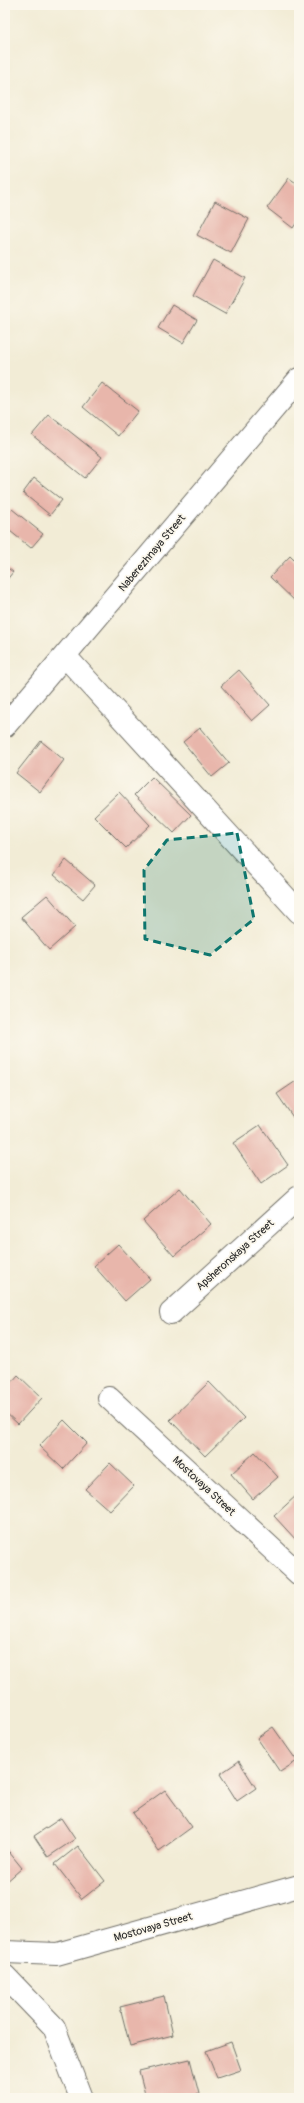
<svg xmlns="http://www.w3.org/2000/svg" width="304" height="2103" viewBox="0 0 304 2103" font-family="Pangolin,sans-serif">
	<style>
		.building { fill: #e8b6ab }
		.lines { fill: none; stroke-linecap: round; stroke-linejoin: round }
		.minor-casing { stroke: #716f67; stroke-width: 24 }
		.tertiary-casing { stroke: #716f67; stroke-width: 24 }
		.minor { stroke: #fff; stroke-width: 22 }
		.tertiary { stroke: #fff; stroke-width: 22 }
		.marked { fill: #0f766e; fill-opacity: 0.2; stroke: #0f766e; stroke-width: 3; stroke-dasharray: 8 5; stroke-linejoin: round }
		.labels { text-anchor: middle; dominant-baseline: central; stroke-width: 3.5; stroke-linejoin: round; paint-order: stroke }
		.street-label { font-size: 11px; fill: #2b2b2b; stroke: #fbf7ec }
	</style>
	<rect width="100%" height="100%" fill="#fbf7ec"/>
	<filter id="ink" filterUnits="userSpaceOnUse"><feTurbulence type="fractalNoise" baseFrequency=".025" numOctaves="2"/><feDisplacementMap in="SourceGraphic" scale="8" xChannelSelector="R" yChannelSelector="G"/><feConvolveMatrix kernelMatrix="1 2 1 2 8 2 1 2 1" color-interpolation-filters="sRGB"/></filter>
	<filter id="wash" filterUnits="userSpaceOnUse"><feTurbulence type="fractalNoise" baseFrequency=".012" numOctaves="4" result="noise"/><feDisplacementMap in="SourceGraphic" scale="16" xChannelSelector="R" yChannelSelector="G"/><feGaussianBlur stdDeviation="0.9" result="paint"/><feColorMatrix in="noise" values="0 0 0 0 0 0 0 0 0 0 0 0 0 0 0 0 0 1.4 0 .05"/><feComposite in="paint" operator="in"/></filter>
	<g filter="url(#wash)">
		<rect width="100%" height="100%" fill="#f2ecd6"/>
		<g id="blocks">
			<g class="building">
				<path d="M289,178L299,185V219L293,228L267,208Z"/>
				<path d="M215,201L249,219L231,253L197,235Z"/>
				<path d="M213,260L245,278L225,314L193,296Z"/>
				<path d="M172,305L197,320L183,343L158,328Z"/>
				<path d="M102,383L138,411L118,436L83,407Z"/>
				<path d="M49,415L102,457L85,478L32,435Z"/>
				<path d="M34,478L62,500L50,515L23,493Z"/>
				<path d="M12,509L43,534L31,548L5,527V517Z"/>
				<path d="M290,556L299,565V605L270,577Z"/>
				<path d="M5,566L13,572L5,582Z"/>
				<path d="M239,670L270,705L252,721L221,686Z"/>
				<path d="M200,728L229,763L212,777L183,742Z"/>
				<path d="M41,741L64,760L40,792L16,773Z"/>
				<path d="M152,777L191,815L174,833L134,795Z"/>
				<path d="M119,792L150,825L126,848L94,816Z"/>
				<path d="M66,860L95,885L83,899L54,875Z"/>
				<path d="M47,895L75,927L49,950L21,917Z"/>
				<path d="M299,1079V1126L277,1094Z"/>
				<path d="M260,1125L288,1165L261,1184L233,1143Z"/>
				<path d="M180,1188L211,1224L174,1256L143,1221Z"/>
				<path d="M118,1244L150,1279L125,1301L94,1266Z"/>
				<path d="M18,1375L42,1398L18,1424L5,1412V1390Z"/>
				<path d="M209,1382L244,1418L205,1456L170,1420Z"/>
				<path d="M64,1420L87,1443L63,1469L39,1446Z"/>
				<path d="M255,1452L278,1477L253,1499L231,1474Z"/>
				<path d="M110,1463L134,1486L110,1511L85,1489Z"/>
				<path d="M298,1494L299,1539L297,1541L274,1516Z"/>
				<path d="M273,1727L297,1761L280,1772L257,1738Z"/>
				<path d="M239,1761L256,1788L237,1801L220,1774Z"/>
				<path d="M165,1790L192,1827L159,1851L133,1813Z"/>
				<path d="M61,1818L75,1839L48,1857L34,1836Z"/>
				<path d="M78,1846L105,1881L82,1899L55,1864Z"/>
				<path d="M5,1847L22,1868L5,1883Z"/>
				<path d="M164,1996L173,2035L130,2046L120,2007Z"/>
				<path d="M231,2042L241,2070L217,2078L206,2051Z"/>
				<path d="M190,2059L199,2094L184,2098H146L139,2071Z"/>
			</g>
		</g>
	</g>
	<g filter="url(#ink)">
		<use href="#blocks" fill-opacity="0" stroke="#716f67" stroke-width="1"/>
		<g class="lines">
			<defs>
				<g id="minor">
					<path d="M65,656L299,912"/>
					<path d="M171,1313L299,1197"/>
					<path d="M109,1398L299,1574"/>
					<path d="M5,1952L57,1954L299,1886"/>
					<path d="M5,1976L54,2027L81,2098"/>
				</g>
				<path id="tertiary" d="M5,726L299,379"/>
			</defs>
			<use href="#minor" class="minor-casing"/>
			<use href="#tertiary" class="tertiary-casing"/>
			<use href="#minor" class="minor"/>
			<use href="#tertiary" class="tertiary"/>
		</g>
	</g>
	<path class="marked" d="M237,833L254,919L210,955L145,939L144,870L167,840Z"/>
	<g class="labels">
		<g class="street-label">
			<text transform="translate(152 553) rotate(-50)">Naberezhnaya Street</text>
			<text transform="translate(235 1255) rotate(-42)">Apsheronskaya Street</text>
			<text transform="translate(204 1486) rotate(43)">Mostovaya Street</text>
			<text transform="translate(153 1927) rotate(-16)">Mostovaya Street</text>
		</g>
	</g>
	<rect width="304" height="2103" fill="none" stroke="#fbf7ec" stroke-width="20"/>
</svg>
